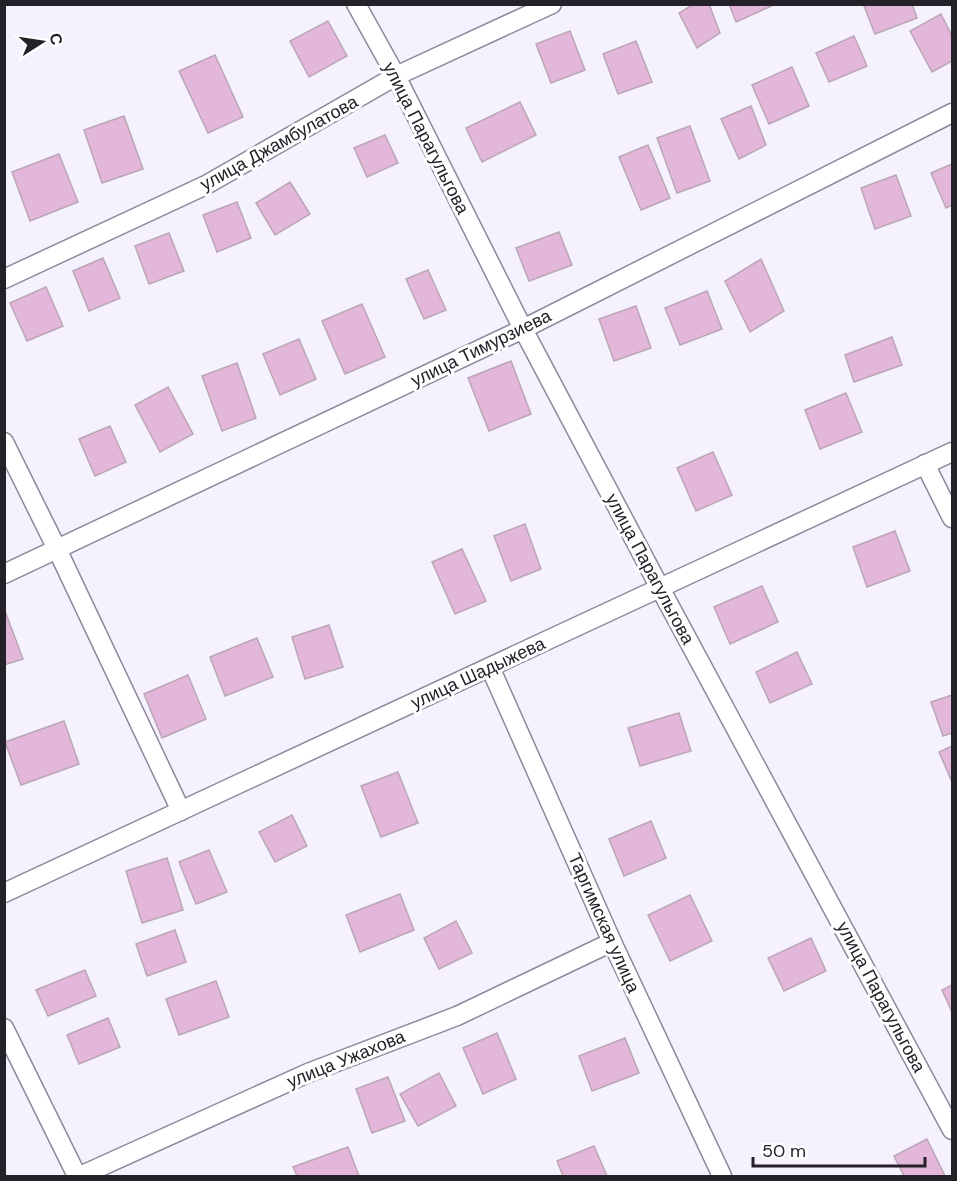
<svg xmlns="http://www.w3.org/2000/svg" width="957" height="1181" viewBox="0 0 957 1181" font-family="'DM Sans',sans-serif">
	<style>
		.building { fill: #e2b7d9; stroke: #bba6b6; stroke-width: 1.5 }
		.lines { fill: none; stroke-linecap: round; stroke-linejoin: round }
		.street-casing { stroke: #8f879c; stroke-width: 21 }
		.street { stroke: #fff; stroke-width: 18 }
		.labels { text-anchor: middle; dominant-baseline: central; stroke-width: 6; stroke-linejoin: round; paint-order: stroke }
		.street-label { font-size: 18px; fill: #242129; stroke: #fff }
	</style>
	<rect width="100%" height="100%" fill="#f6f1ff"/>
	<g class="building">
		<path d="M694,4H709L720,33L697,48L679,13Z"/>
		<path d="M729,4H776L736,22Z"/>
		<path d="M869,4H912L917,18L875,34L864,6Z"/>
		<path d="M941,14L952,36V61L932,72L910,31Z"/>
		<path d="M328,21L347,56L309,77L290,41Z"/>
		<path d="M570,31L585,70L551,83L536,44Z"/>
		<path d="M854,36L867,66L829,82L816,53Z"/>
		<path d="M636,41L652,82L618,94L603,54Z"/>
		<path d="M215,55L243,117L208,133L179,71Z"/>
		<path d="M792,67L809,106L769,124L752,85Z"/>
		<path d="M520,102L536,135L482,162L466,128Z"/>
		<path d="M751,106L766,145L739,159L721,119Z"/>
		<path d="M124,116L143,169L102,183L84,130Z"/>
		<path d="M690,126L710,181L677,193L657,138Z"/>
		<path d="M385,135L398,163L367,177L354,148Z"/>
		<path d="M648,145L670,198L641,210L619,157Z"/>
		<path d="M59,154L78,202L30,221L12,172Z"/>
		<path d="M952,164V205L946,208L931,173Z"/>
		<path d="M896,175L911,216L875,229L861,188Z"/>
		<path d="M290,182L310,214L275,235L256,203Z"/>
		<path d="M237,202L251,238L217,252L203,215Z"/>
		<path d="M559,232L572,265L529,281L516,248Z"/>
		<path d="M169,233L184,271L149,284L135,246Z"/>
		<path d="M103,258L120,298L89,311L73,271Z"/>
		<path d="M761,259L784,311L750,332L725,281Z"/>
		<path d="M428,270L446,310L424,319L406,279Z"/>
		<path d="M46,287L63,326L27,341L10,303Z"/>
		<path d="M707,291L722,329L680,345L665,308Z"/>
		<path d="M362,304L385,357L345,374L322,321Z"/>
		<path d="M636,306L651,348L614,361L599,319Z"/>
		<path d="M892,337L902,365L854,382L845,355Z"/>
		<path d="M299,339L316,379L280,395L263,354Z"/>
		<path d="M511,361L531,414L489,431L468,378Z"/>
		<path d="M237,363L256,418L222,431L202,376Z"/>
		<path d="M168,387L193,434L160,452L135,405Z"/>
		<path d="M846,393L862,432L820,449L805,410Z"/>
		<path d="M110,426L126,462L95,476L79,439Z"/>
		<path d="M713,452L732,495L696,511L677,468Z"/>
		<path d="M525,524L541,569L511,581L494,536Z"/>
		<path d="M895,531L910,571L867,587L853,547Z"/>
		<path d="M462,549L486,601L455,614L432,562Z"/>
		<path d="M762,586L778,622L730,644L714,607Z"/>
		<path d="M5,611L23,659L4,665V611Z"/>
		<path d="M329,625L343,667L305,679L292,637Z"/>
		<path d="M257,638L273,677L225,696L210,657Z"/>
		<path d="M797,652L812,684L770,703L756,672Z"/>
		<path d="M188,675L206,719L162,738L144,694Z"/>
		<path d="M952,695V733L943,736L931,702Z"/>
		<path d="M679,713L691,751L640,766L628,728Z"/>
		<path d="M64,721L79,764L21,785L5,742Z"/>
		<path d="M952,746V782L939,752Z"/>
		<path d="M398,772L418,823L381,837L361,786Z"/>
		<path d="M292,815L307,846L275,862L259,832Z"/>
		<path d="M651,821L666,858L624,876L609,839Z"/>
		<path d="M209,850L227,892L196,904L179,862Z"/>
		<path d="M167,858L183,910L142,923L126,871Z"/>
		<path d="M400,894L414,930L360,952L346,915Z"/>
		<path d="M690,895L712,941L670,961L648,915Z"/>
		<path d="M456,921L472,953L439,969L424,938Z"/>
		<path d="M175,930L186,962L147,976L136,944Z"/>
		<path d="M811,938L826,971L784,991L768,958Z"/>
		<path d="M85,970L96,996L48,1016L36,990Z"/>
		<path d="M216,981L229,1017L179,1035L166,999Z"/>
		<path d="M952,985V1012L942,990Z"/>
		<path d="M108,1018L120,1047L79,1064L67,1035Z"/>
		<path d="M497,1033L516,1079L483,1094L463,1048Z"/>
		<path d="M625,1038L639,1073L592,1091L579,1056Z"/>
		<path d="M439,1073L456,1106L418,1126L400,1094Z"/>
		<path d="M388,1077L405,1121L372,1133L356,1089Z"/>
		<path d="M927,1139L945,1176H904L894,1156Z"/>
		<path d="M594,1146L607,1176H563L557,1161Z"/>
		<path d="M348,1147L359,1176H297L293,1167Z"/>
	</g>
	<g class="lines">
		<defs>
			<g id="street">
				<path d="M356,4L396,76L523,329L660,588L952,1130"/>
				<path d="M4,279L206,185L396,76L552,4"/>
				<path d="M4,442L57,549L181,811"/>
				<path d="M925,464L952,518"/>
				<path d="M4,574L523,329L952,113"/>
				<path d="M490,667L612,942L722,1176"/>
				<path d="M4,893L952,452"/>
				<path d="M4,1028L77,1176"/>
				<path d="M80,1176L308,1073L457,1016L612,942"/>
			</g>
		</defs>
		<use href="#street" class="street-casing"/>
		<use href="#street" class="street"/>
	</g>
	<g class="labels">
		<g class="street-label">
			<text transform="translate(426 138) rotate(63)">улица Парагульгова</text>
			<text transform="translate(279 143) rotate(-29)">улица Джамбулатова</text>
			<text transform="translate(481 348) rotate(-26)">улица Тимурзиева</text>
			<text transform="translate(650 569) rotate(62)">улица Парагульгова</text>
			<text transform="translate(478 673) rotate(-25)">улица Шадыжева</text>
			<text transform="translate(604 923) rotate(66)">Таргимская улица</text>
			<text transform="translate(881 997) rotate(62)">улица Парагульгова</text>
			<text transform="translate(346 1059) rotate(-22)">улица Ужахова</text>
		</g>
	</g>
	<rect width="957" height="1181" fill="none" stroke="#242129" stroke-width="12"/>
	<g transform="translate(42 42) rotate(78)" stroke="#ffffff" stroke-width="4.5" paint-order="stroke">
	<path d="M0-4.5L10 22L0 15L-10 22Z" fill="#242129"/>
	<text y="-9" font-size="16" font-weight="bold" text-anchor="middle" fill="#242129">С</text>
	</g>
	<path d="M753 1157v9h172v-9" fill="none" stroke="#242129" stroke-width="3"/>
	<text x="762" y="1157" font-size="18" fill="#242129" stroke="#ffffff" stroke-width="4.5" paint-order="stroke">50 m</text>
</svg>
